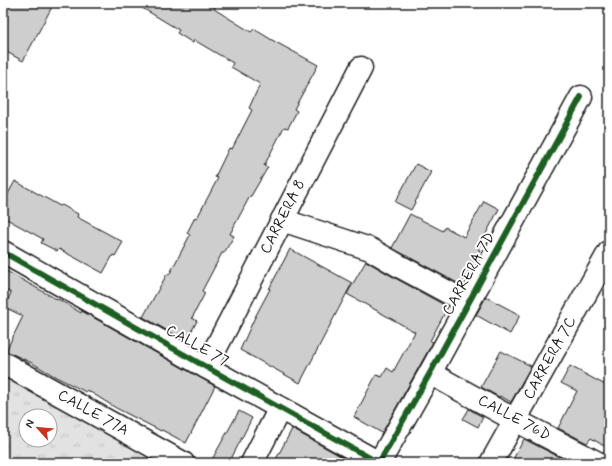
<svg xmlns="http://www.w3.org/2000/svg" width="612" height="466" viewBox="0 0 612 466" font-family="Mynerve,sans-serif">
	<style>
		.park { fill: url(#park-tufts); stroke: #7f7f7f; fill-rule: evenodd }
		.building { fill: #cecece; stroke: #1c1c1c }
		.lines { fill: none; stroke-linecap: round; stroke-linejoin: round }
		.minor-casing { stroke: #1c1c1c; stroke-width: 25 }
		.minor { stroke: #fff; stroke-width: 22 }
		.cycleway-casing { stroke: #fff; stroke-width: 8 }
		.cycleway { stroke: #1b5e20; stroke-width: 6 }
		.labels { text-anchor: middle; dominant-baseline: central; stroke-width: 4; stroke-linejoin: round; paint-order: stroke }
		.street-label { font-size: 15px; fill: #1c1c1c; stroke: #fff }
	</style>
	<defs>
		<pattern id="park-tufts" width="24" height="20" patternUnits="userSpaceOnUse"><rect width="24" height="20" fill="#e2e2e2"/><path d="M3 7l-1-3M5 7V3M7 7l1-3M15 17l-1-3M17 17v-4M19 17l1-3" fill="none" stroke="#c1c1c1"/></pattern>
	</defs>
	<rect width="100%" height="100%" fill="#fff"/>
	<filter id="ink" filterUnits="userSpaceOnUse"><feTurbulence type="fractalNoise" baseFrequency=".025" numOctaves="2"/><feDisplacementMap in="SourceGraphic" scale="8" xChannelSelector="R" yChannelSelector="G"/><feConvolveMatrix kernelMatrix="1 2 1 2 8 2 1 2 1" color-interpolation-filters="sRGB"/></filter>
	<g filter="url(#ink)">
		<path class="park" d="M3,372L166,463H3ZM26,416H50V440H26Z"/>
		<g class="building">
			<path d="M3,3H54L23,61L3,50Z"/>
			<path d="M134,3H218L214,9L251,32L254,29L272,40L318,65L294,109L297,111L288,128L284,127L264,166L268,167L251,196H250L230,234L234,236L224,253H222L202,291L205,293L192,318L197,321L186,341L143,317L167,274L169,275L190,235L187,233L195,217L197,218L218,178L215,177L229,148L232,149L252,110L249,108L260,84L231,67L233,63L194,40L193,43L177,33L179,30Z"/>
			<path d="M416,164L431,172L411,210L395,202Z"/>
			<path d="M15,181L60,206L62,205L78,214L77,217L123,242L115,256L113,255L103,273L59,249L57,251L41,243L43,239L3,217V203Z"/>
			<path d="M484,201L499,209L478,249L480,250L461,284L464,285L463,286L392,248L410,214L443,231L445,227L464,237Z"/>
			<path d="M290,249L352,283L300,383L240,350L254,319L270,289H269Z"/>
			<path d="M366,261L395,278L448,307L430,341L433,342L382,433L354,417L376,375L382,377L387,368L393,372L415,332L347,294Z"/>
			<path d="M3,269L58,300V299L81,313L82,311L215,386L186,443L162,430L161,431L116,408L87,390L86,392L56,377L32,363L6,351L23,316L4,307L11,293L3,289Z"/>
			<path d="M486,297L520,315L510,334L476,315Z"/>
			<path d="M501,351L531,366L511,402L500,396L499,397L481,387Z"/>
			<path d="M570,366L609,387V449L591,438L587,443L558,428L577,391L561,383Z"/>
			<path d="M469,409L483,417L478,427L463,419Z"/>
			<path d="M239,411L252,418L229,463H210Z"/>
			<path d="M292,429L353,463H274Z"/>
			<path d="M524,439L571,463H511Z"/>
		</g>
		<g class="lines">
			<defs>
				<g id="minor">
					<path d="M282,220L370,249L401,267L468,303"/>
					<path d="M3,252L206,367L379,463"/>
					<path d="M3,363L183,463"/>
					<path d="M206,367L361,68"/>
					<path d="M430,373L515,420L598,463"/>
					<path d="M252,463L280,408"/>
					<path d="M379,463L430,373L581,97"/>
					<path d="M491,463L609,252"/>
				</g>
			</defs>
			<use href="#minor" class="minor-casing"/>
			<use href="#minor" class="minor"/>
			<defs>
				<g id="cycleway">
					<path d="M3,252L206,367L379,463"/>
					<path d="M379,463L430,373L581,97"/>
				</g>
			</defs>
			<use href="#cycleway" class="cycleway-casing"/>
			<use href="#cycleway" class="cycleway"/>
		</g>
	</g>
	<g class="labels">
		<g class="street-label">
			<text transform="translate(283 217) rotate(-63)">CARRERA 8</text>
			<text transform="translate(469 274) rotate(-61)">CARRERA 7D</text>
			<text transform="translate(197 346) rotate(29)">CALLE 77</text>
			<text transform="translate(550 358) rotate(-61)">CARRERA 7C</text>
			<text transform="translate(93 413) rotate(29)">CALLE 77A</text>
			<text transform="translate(514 418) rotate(28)">CALLE 76D</text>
		</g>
	</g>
	<rect width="612" height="466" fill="none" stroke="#fff" stroke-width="16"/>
	<rect x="8" y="8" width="596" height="450" fill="none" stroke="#1c1c1c" stroke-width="1.5" filter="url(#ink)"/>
	<g transform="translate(38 428) rotate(297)"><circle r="19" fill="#ffffff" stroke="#a4a4a4"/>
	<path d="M0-3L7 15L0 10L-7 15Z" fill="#c8321e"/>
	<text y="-6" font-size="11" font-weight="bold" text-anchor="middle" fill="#1c1c1c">N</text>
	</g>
</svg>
